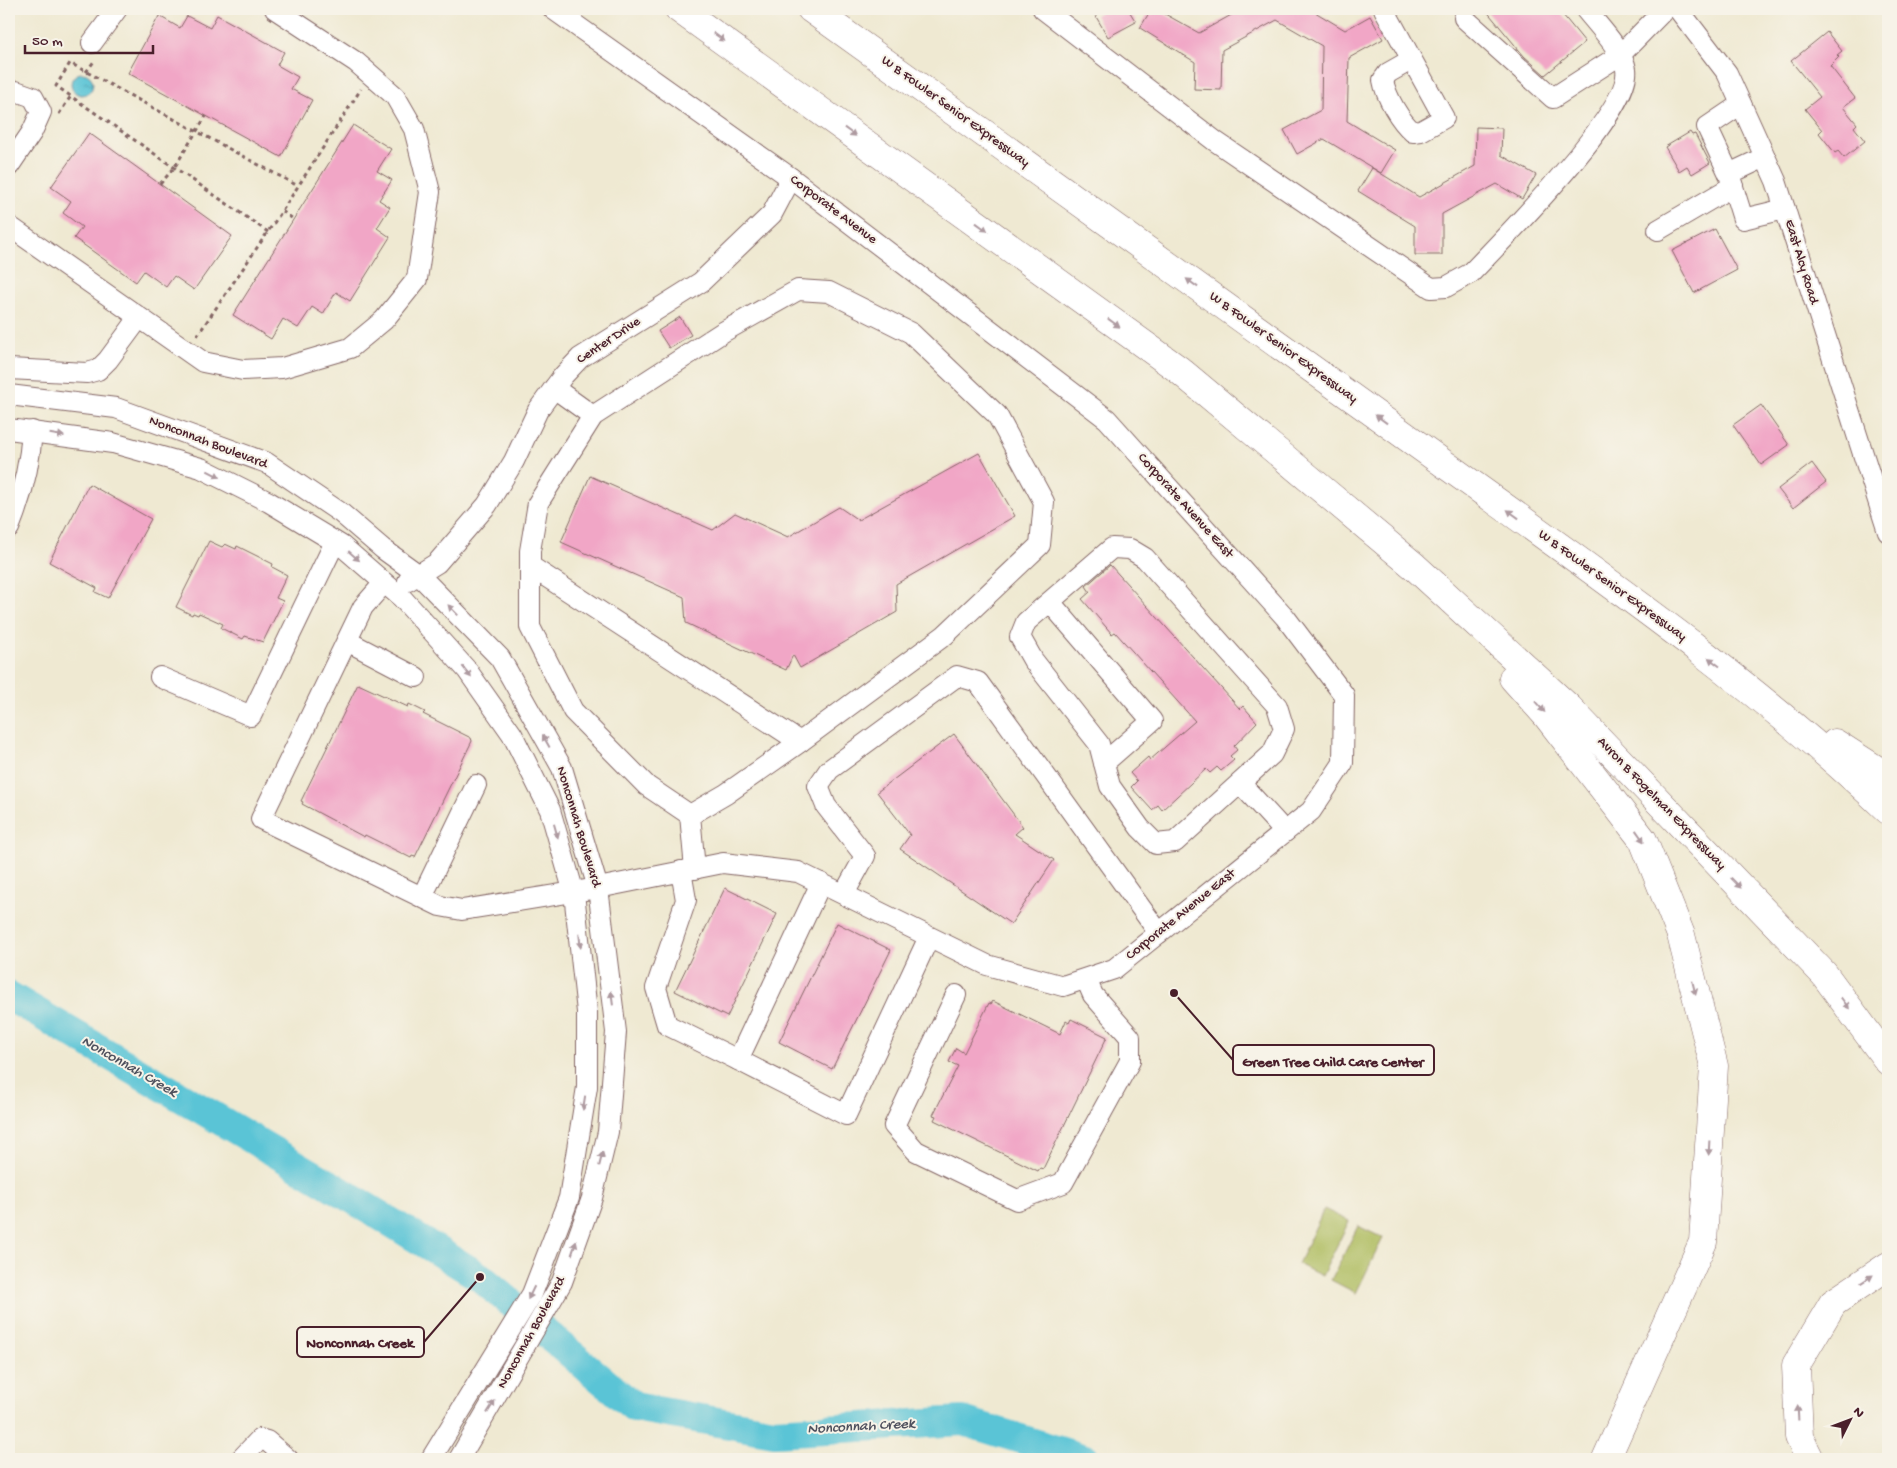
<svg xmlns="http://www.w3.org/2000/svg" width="1897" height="1468" viewBox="0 0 1897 1468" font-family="'Gochi Hand',sans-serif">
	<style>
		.grass { fill: #aebc5f; stroke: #7c6e45 }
		.water { fill: url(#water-ripples); stroke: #527280 }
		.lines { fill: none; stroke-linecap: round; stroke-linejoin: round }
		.river { stroke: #5ac4d6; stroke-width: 30 }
		.building { fill: #f1a6c6 }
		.minor-casing { stroke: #846665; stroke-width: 22 }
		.highway-casing { stroke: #846665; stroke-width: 29 }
		.path { stroke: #846665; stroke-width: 3; stroke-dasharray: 4 4; stroke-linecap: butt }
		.minor { stroke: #fff; stroke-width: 20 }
		.highway { stroke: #fff; stroke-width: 28 }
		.oneway { fill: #ae9aa0 }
		.labels { text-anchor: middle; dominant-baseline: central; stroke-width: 4; stroke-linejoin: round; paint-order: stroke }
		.street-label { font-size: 14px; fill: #4a1f2b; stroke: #f7f3e8 }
		.water-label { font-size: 15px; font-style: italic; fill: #4f515e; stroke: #f7f3e8 }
		.leader { fill: none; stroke: #4a1f2b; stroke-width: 2 }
		.callout-dot { fill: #4a1f2b; stroke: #f7f3e8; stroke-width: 2 }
		.callout { fill: #f7f3e8; stroke: #4a1f2b; stroke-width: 2 }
		.callout-label { font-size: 15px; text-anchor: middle; font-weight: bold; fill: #4a1f2b }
	</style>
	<defs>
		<pattern id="water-ripples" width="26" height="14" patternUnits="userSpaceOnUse" patternTransform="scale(1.25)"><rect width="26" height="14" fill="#5ac4d6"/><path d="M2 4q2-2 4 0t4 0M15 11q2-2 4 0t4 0" fill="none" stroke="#4c9fae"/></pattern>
	</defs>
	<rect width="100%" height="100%" fill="#f7f3e8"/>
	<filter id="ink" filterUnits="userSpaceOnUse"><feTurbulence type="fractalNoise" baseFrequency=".02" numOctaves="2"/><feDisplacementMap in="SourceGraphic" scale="10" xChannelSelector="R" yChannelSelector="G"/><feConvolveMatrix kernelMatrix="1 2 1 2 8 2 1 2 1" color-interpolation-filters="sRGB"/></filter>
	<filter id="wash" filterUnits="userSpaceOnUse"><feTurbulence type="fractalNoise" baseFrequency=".0096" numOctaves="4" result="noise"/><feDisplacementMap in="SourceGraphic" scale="20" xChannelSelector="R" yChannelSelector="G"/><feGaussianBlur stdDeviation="1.12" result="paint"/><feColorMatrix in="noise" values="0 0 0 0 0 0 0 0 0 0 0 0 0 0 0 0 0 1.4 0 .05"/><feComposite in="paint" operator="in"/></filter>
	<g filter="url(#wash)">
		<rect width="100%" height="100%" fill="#efe9d2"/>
		<g class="grass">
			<path d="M1324,1209L1349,1221L1322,1276L1298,1264Z"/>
			<path d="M1358,1226L1383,1238L1356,1293L1331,1280Z"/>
		</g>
		<circle class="water" cx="82" cy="84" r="11"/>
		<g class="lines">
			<path class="river" d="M9,996L327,1183L480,1277L634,1407L774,1432L963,1421L1085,1459"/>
		</g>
		<g id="blocks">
			<g class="building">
				<path d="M1106,9H1128L1136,22L1108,37L1095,15Z"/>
				<path d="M1156,9L1199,33L1242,9H1310L1345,30L1370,16L1383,39L1349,58L1347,121L1395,150L1381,173L1324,139L1297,154L1284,130L1321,110L1322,46L1277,20L1222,50L1221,90L1194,89L1195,62L1140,28L1149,13L1153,15Z"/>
				<path d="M1485,9H1558L1585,42L1545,75L1524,56Z"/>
				<path d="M217,15L284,52L277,65L298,77L291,89L312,100L281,157L128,73L159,16L180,28L187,16L210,28Z"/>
				<path d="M1827,32L1842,51L1837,55L1839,57L1830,66L1855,98L1843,107L1857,124L1854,127L1865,141L1844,158L1838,151L1835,153L1819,133L1822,130L1805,109L1820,97L1791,61Z"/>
				<path d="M353,125L391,149L377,171L392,180L379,200L390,207L377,228L390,237L350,301L336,292L323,314L312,307L298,328L283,319L271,339L233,315Z"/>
				<path d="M1476,127L1502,128L1501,155L1536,175L1522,199L1497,184L1442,214V255H1415V226L1358,191L1372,168L1419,197L1475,166Z"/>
				<path d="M1690,132L1692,135L1695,134L1710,163L1692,174L1687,166L1679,171L1665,147Z"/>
				<path d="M89,133L232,236L194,290L174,276L166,287L144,271L136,282L74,238L82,227L63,213L71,201L51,187Z"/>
				<path d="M1715,229L1737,270L1694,293L1672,251Z"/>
				<path d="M680,317L691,335L669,348L658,331Z"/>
				<path d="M1761,405L1789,445L1761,465L1733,425Z"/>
				<path d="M979,453L1015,516L896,584L897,612L800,668L793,655L786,670L686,623L684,597L561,542L590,476L713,530L735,513L788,537L839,507L858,520Z"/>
				<path d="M1812,463L1826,482L1793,508L1778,489Z"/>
				<path d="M89,484L151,519L108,598L95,592L97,588L49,562Z"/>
				<path d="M209,541L222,547L225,544L236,549L237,546L273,564L272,567L287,575L276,598L283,601L263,642L245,636L243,639L221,628L223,624L199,613L198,615L193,613L192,615L176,607Z"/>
				<path d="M1110,565L1240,709L1243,706L1257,722L1234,746L1237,750L1230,756L1234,760L1221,771L1217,767L1210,773L1206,769L1162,810L1158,805L1152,810L1131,787L1137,781L1130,773L1148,757L1150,760L1195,721L1115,632L1112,634L1082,599L1090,592L1086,586Z"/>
				<path d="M358,684L408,707L409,704L425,712L423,714L471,738L472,741L415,857L412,856L411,858L365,835L364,837L302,804L303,802L301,801Z"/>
				<path d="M954,734L1023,827L1015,834L1054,860L1011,924L900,849L910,835L877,792Z"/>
				<path d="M725,888L777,914L727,1017L675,991Z"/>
				<path d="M837,923L891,950L832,1069L779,1042Z"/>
				<path d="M993,1001L1060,1034L1066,1021L1069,1023L1071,1019L1107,1037L1043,1169L1040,1168L1038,1171L934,1120L936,1116L933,1115L958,1066L949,1062L956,1048L964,1053L989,1003L991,1004Z"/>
			</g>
		</g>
	</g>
	<g filter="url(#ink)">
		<use href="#blocks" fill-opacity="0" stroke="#846665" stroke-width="1"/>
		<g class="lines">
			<defs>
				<g id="minor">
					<path d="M1043,9L1215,141L1431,288L1446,287L1471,273C1503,239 1633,110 1626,69C1623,51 1596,23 1585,9"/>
					<path d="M1384,9L1444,118L1421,131L1413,132C1400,121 1386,97 1383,80L1388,73L1411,60"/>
					<path d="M1678,9L1727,73L1776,181L1888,532"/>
					<path d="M1464,18L1553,98L1620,55L1665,9"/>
					<path d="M92,43L117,9"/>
					<path d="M9,95L16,91L33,97L41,112L32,132L9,166"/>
					<path d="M1741,104L1707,127L1729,174L1743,219L1785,209"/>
					<path d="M1729,174L1765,157"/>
					<path d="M9,226L203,362L243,370L282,368L350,348L384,320L417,279L430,192L414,129L395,96L356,62L275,9"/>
					<path d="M1658,230L1733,186"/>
					<path d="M9,369L87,373L98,370L108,360L139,318"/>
					<path d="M554,388L593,416"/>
					<path d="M9,395L116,408L267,463L341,513L383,549L419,575L500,658L562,768L598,888L616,1032L608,1132L592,1198L562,1282L459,1459"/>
					<path d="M9,429L113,443L201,468L269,502L342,546L402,598L467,670L512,734L550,810L574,893L587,1012V1087L569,1198L532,1294L431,1459"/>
					<path d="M9,528C22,496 30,466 32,431"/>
					<path d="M530,566L800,742"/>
					<path d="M408,581L437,563L487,505L514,461L538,410L563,376L580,358L701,282L772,214L791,178"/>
					<path d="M384,583L363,607L261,819L440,906L462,910L598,888L723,863L798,872L987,965L1063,986L1114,969L1311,811L1343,763L1344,695L1285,617L1107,419L791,178L553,9"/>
					<path d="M1050,602L1152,721L1104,763"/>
					<path d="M347,641L416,677"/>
					<path d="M160,677L251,716L335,542"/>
					<path d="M1240,783L1175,842L1156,844L1140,828L1110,786L1099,744L1033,660L1020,637L1026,622L1112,548L1130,549L1145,558L1277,706L1284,729L1272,754L1240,783L1285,832"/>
					<path d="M690,815L647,786L573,711L530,627V551L538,503L593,416L723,332L798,290L829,292L911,333L997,415L1044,502L1040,545L945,635L800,742L726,794L690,815L695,869"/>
					<path d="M681,871L686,900L656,988L667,1025L738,1060L821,883"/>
					<path d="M844,894L865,856L826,806L818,786L829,770L957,676L978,682L1159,933"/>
					<path d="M422,897L476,785"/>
					<path d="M956,995L894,1126L916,1151L1017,1200L1063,1183L1130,1061V1037L1093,995L1086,979"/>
					<path d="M738,1060L846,1115L929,937"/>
					<path d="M241,1459L260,1439L267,1441L288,1459"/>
				</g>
				<g id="highway">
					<path d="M679,9L1178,369L1414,566L1569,708L1824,974L1888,1061"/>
					<path d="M811,9C1016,156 1220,303 1425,450C1584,565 1746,675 1888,810"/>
					<path d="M1513,678L1547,716L1643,840L1681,935L1714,1066L1703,1242L1606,1459"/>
					<path d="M1835,743L1888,777"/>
					<path d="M1810,1459L1799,1437L1796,1365L1833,1303L1888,1266"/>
				</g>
			</defs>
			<use href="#minor" class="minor-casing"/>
			<use href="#highway" class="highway-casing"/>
			<g class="path">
				<path d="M86,72L95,60"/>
				<path d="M59,114L71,96"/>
				<path d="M160,184L174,168L206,116"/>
				<path d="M282,211L293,219"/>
				<path d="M268,232L56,86L70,63L298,186"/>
				<path d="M197,336L282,211L361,89"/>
			</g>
			<use href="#minor" class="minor"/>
			<use href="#highway" class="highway"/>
		</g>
		<defs><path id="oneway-solid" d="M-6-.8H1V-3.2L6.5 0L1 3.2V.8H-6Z" transform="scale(1.25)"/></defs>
		<g class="oneway">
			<use href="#oneway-solid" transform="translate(719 37) rotate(36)"/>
			<use href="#oneway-solid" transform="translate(850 132) rotate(36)"/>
			<use href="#oneway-solid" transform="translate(982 227) rotate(36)"/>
			<use href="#oneway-solid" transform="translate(1192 283) rotate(-144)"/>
			<use href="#oneway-solid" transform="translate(1114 323) rotate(36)"/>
			<use href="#oneway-solid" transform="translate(1381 419) rotate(-144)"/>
			<use href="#oneway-solid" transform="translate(57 435) rotate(9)"/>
			<use href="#oneway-solid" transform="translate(214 474) rotate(27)"/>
			<use href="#oneway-solid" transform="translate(1513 514) rotate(-144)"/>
			<use href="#oneway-solid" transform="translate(354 556) rotate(41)"/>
			<use href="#oneway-solid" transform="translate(453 610) rotate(-134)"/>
			<use href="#oneway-solid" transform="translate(1714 662) rotate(-143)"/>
			<use href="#oneway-solid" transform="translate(467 672) rotate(52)"/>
			<use href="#oneway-solid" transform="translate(1540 707) rotate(48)"/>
			<use href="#oneway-solid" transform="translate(546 741) rotate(-119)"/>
			<use href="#oneway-solid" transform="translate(556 831) rotate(74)"/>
			<use href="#oneway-solid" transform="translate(1640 836) rotate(55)"/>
			<use href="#oneway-solid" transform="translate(1736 883) rotate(46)"/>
			<use href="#oneway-solid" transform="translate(580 941) rotate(84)"/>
			<use href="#oneway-solid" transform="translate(1694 988) rotate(76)"/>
			<use href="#oneway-solid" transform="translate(612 998) rotate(-97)"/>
			<use href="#oneway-solid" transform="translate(1845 1003) rotate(53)"/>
			<use href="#oneway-solid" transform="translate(584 1103) rotate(99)"/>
			<use href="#oneway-solid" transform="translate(1709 1148) rotate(93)"/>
			<use href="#oneway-solid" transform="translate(601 1159) rotate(-76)"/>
			<use href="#oneway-solid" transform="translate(574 1248) rotate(-71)"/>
			<use href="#oneway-solid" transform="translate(1867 1279) rotate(-33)"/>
			<use href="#oneway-solid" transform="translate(531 1293) rotate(116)"/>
			<use href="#oneway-solid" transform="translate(491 1407) rotate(-58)"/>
			<use href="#oneway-solid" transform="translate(1798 1413) rotate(-93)"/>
		</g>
	</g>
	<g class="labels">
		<g class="street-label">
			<text transform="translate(955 112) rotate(36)">W B Fowler Senior Expressway</text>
			<text transform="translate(833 210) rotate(37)">Corporate Avenue</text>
			<text transform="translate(1801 262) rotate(73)">East Alcy Road</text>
			<text transform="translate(609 341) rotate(-34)">Center Drive</text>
			<text transform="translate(1283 348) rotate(36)">W B Fowler Senior Expressway</text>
			<text transform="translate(208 443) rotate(21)">Nonconnah Boulevard</text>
			<text transform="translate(1185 506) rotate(48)">Corporate Avenue East</text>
			<text transform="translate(1612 586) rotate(36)">W B Fowler Senior Expressway</text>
			<text transform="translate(1661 804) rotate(46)">Avron B Fogelman Expressway</text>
			<text transform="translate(578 827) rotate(73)">Nonconnah Boulevard</text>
			<text transform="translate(1181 915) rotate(-39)">Corporate Avenue East</text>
			<text transform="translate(532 1333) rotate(-61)">Nonconnah Boulevard</text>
		</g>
		<g class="water-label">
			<text transform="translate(129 1067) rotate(30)">Nonconnah Creek</text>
			<text transform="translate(861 1427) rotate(-3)">Nonconnah Creek</text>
		</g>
	</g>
	<path class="leader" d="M1174 993L1233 1060M480 1277L424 1342"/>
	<g class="callout-dot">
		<circle cx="1174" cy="993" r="5"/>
		<circle cx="480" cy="1277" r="5"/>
	</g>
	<g class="callout">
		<rect x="1233" y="1045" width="201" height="30" rx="5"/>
		<rect x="297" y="1327" width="127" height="30" rx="5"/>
	</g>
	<g class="callout-label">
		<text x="1333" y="1066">Green Tree Child Care Center</text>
		<text x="360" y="1347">Nonconnah Creek</text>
	</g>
	<rect width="1897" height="1468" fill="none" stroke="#f7f3e8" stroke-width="30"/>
	<g transform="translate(1850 1420) rotate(48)" stroke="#f7f3e8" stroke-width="4" paint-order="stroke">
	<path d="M0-4L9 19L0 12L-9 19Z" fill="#4a1f2b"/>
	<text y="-8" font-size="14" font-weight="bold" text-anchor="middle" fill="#4a1f2b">N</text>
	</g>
	<path d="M25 45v8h128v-8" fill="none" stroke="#4a1f2b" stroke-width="2.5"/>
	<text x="32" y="45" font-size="15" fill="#4a1f2b" stroke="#f7f3e8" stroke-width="4" paint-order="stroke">50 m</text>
</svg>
